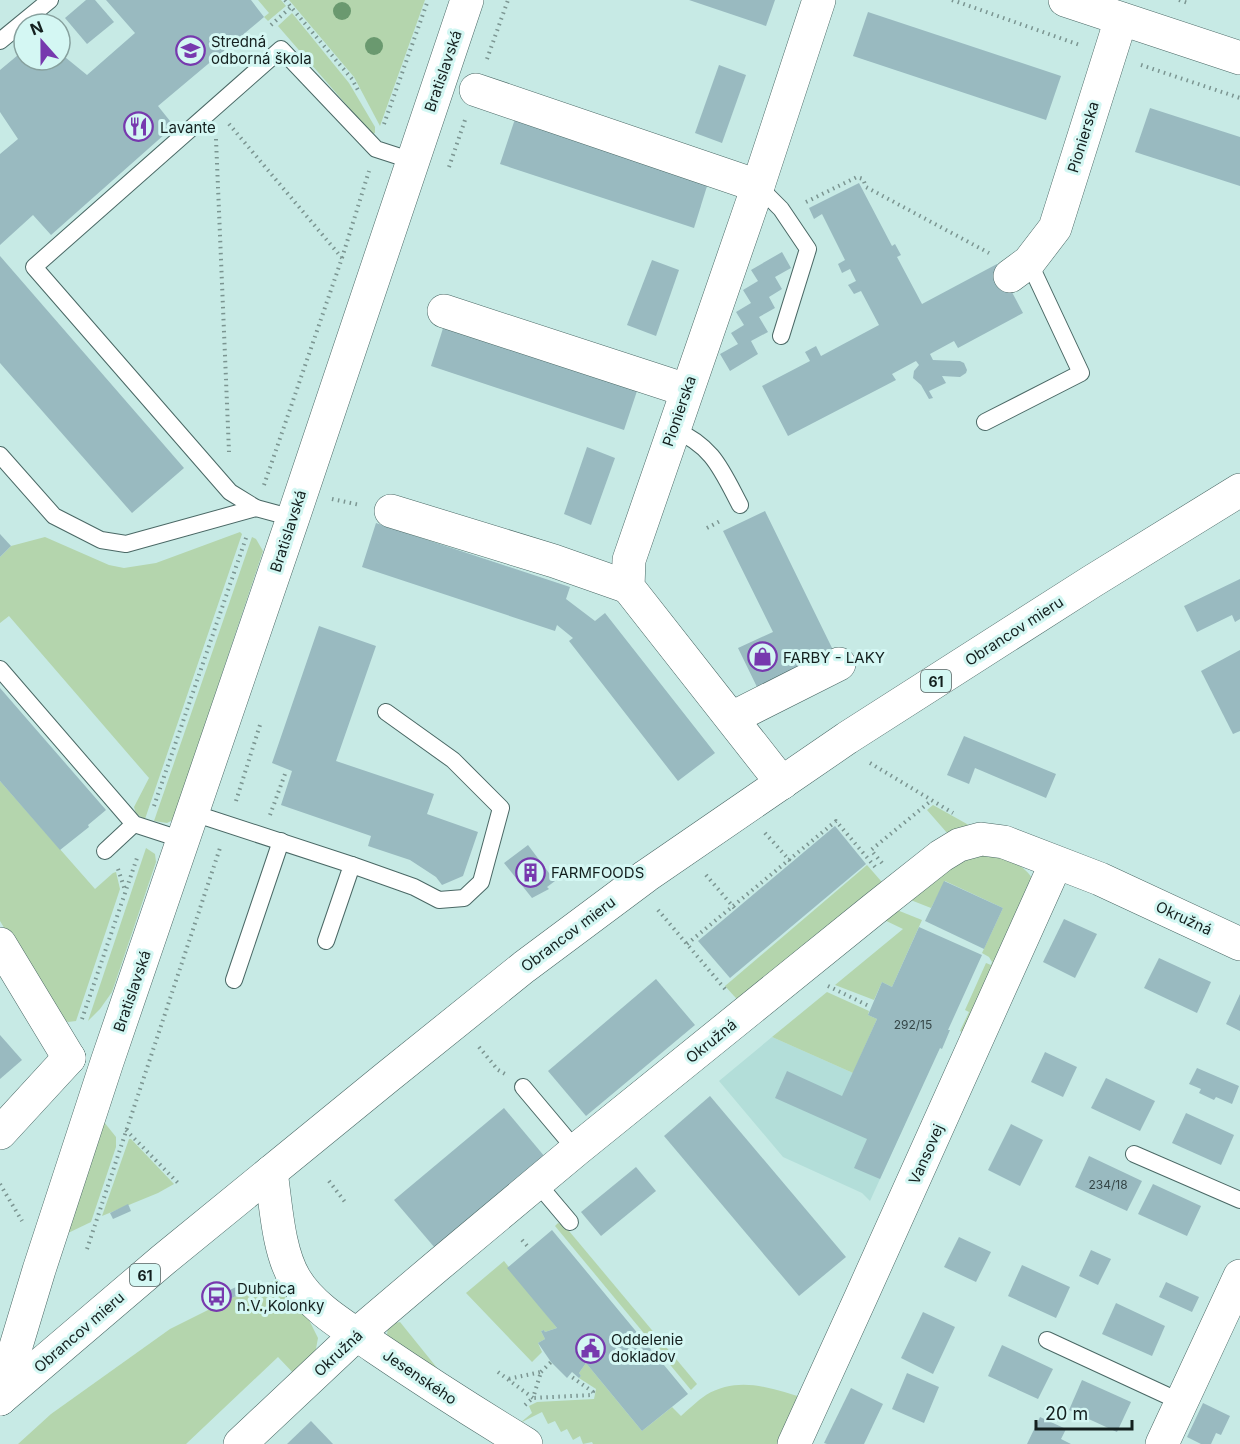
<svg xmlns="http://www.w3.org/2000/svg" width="1240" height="1444" viewBox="0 0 1240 1444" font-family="Inter,sans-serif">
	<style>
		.built { fill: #b3ded9 }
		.green { fill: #b4d5ad }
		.building { fill: #99bac0 }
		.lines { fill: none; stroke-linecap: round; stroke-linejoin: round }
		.lane-casing { stroke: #4a6865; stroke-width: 18 }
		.street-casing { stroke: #4a6865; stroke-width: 34 }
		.primary-casing { stroke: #4a6865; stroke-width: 34 }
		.path { stroke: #7b9591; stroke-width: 4; stroke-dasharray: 1.5 4.5; stroke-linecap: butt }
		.lane { stroke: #fff; stroke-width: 16 }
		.street { stroke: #fff; stroke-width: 33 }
		.primary { stroke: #fff; stroke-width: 33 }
		.tree { fill: #6a996f }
		.labels { text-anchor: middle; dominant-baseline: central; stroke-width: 6; stroke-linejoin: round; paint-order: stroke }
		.number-label { font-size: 12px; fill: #354647 }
		.shield { fill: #d4f7f3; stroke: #4e605f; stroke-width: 1.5 }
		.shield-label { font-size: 14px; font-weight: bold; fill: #14201f }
		.poi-label { font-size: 15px; fill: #14201f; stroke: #d4f7f3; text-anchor: start }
		.street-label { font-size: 15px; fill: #14201f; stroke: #d4f7f3 }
	</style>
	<rect width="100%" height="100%" fill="#c7eae5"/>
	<path class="built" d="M772,1037L853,1073L843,1096L905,1124L870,1201L862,1193L783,1157L719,1081Z"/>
	<g class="green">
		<path d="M258,0H281L286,6L268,21L264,17L269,13Z"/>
		<path d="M289,0H425L380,126L354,77Z"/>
		<path d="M292,13L349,83L375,127V133L373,134L370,132L278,26Z"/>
		<path d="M240,532L242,534L145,819L136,814L134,807L149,778L9,616L0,623V557L11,546L45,537L109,565L124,568L156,563Z"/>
		<path d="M252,537L256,539L263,551L173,820L167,823L154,821Z"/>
		<path d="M0,781L95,889L113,873L116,872L120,889L76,1021L68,1022L56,1014L0,921Z"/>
		<path d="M933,805L983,833L948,834L927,810Z"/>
		<path d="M146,848L155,854L156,862L112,992L100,1009L88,1021Z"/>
		<path d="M981,853C1000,858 1023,861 1033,880L970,1036L960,1031L969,1012L965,1010L986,963L991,965L992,962L989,957L982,953L1003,908L945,881L931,908L903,897L936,870Z"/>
		<path d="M867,865L888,889L744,1007L725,986Z"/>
		<path d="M892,908L922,920L892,987L882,982L874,1000L835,985L903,929L878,917Z"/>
		<path d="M827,992L869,1011L868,1015L877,1019L853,1073L772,1037Z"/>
		<path d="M104,1122L116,1137V1147L91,1222L66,1234Z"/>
		<path d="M129,1139H131L174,1184L158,1193L102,1216Z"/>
		<path d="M558,1223L564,1225L697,1384L691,1390L555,1226Z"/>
		<path d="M504,1261L557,1328L545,1332L544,1330L541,1331L545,1339L538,1343L542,1352L532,1362L466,1293Z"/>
		<path d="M279,1279L290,1297L309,1320L318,1338L315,1354L296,1376L278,1357L186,1444H18L51,1414L170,1329L240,1294Z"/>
		<path d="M400,1322L446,1379L391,1344L387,1334L388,1328L395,1323Z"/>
		<path d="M586,1363L642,1431L672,1407L681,1416C689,1409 697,1401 706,1395C740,1375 773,1389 807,1399L786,1444H593L592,1442L583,1444L580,1436L573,1440L567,1429L561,1432L555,1421L548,1424L542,1412L520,1423L532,1413L529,1406L537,1402L594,1399L596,1389L579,1378L581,1376L579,1373Z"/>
	</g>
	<g class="building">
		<path d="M86,0H95L114,22L87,44L65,18Z"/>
		<path d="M106,0H251L264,17L158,106L174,126L51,235L33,215L0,245V154L18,139L0,112V70L24,50V60H60V53L87,75L135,33Z"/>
		<path d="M689,0H775L766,26Z"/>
		<path d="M868,12L1061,76L1046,120L853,56Z"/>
		<path d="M719,65L746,75L722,143L695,133Z"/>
		<path d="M1150,108L1240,137V186L1135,152Z"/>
		<path d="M515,119L708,183L694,228L500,164Z"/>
		<path d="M859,183L892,246L895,244L901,255L897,257L922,304L997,264L1023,313L958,348L954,341L930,354L933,360L960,361L964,363L967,370L966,373L960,377L942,376L946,383L929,391L933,398L929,399L921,385L913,378L914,371L919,365L916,361L892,374L896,380L788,436L762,386L810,361L805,352L816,346L821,356L879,325L861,291L854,294L848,285L856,281L850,269L842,273L838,264L845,260L822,214L814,219L809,208Z"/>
		<path d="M782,252L791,268L775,277L782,289L769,297L775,308L759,317L768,332L751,341L758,354L730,371L720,354L738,344L731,333L744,325L736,312L751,303L743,290L758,281L751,270Z"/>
		<path d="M0,256L184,468L132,513L0,363Z"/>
		<path d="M652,260L679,270L656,336L627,325Z"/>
		<path d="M445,322L639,385L624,430L431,366Z"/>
		<path d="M587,447L615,458L591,525L564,514Z"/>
		<path d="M765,511L833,650L757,687L738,648L773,632L723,531Z"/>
		<path d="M376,523L570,587L566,599L595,621L605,613L715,753L678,781L569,641L573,638L557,625L555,631L362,567Z"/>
		<path d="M0,534L11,546L0,557Z"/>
		<path d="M1240,579V619L1235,622L1232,615L1197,632L1184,606Z"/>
		<path d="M319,626L376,646L336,761L434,794L427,814L478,832L463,876L442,885L436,877L410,860L368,846L371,836L281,805L292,771L272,763Z"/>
		<path d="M1240,650V731L1233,734L1201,671Z"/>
		<path d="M0,688L106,810L88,825L89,827L60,850L0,781Z"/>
		<path d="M964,736L1056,774L1046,798L975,768L969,784L947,775Z"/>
		<path d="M835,826L866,864L730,978L698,941Z"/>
		<path d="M528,845L555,881L547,887L549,889L532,898L504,863Z"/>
		<path d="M944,881L1003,908L984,949L925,921Z"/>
		<path d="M1064,919L1097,934L1075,978L1043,962Z"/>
		<path d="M919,927L982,955L948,1030H950L942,1049L940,1048L880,1179L854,1168L867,1139L775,1098L787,1071L842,1096L877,1019L868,1015L882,982L892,987Z"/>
		<path d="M1159,958L1211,982L1197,1013L1144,988Z"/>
		<path d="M656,979L695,1025L586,1116L548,1071Z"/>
		<path d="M1240,994V1031L1226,1024Z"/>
		<path d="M0,1035L22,1060L0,1079Z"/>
		<path d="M1045,1052L1077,1067L1063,1097L1031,1082Z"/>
		<path d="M1197,1068L1239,1086L1232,1104L1216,1097L1214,1100L1199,1093L1201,1089L1189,1084Z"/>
		<path d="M1106,1078L1155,1101L1140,1131L1091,1108Z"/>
		<path d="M710,1096L846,1257L799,1296L664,1136Z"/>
		<path d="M504,1108L545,1157L435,1248L394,1200Z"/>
		<path d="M1186,1113L1234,1135L1221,1165L1172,1143Z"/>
		<path d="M1011,1124L1043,1140L1020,1186L988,1170Z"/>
		<path d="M1089,1156L1142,1181L1127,1211L1075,1187Z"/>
		<path d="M636,1167L656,1191L601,1236L581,1212Z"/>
		<path d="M1153,1184L1201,1206L1187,1236L1138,1214Z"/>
		<path d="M128,1204L131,1211L113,1219L110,1213Z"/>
		<path d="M552,1230L688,1394L642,1431L586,1363L579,1373L581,1376L579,1378L572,1372L567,1378L551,1362L538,1343L545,1339L541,1331L544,1330L545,1332L557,1328L507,1268Z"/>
		<path d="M959,1237L991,1252L976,1282L944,1267Z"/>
		<path d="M1091,1250L1111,1259L1098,1285L1079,1276Z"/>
		<path d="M1022,1265L1070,1287L1056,1318L1008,1296Z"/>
		<path d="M1166,1282L1199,1297L1192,1312L1159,1297Z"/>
		<path d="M236,1287L240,1294L222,1303L219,1295Z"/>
		<path d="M1116,1303L1165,1326L1152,1356L1102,1334Z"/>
		<path d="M923,1312L955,1327L933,1374L901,1358Z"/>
		<path d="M1002,1345L1053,1369L1038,1399L988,1376Z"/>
		<path d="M907,1373L939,1387L924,1423L892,1409Z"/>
		<path d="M1082,1380L1131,1402L1117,1432L1069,1410Z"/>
		<path d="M851,1388L883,1404L864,1444H827L824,1443Z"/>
		<path d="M1203,1403L1230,1416L1221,1435L1216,1433L1211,1444H1201L1187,1437Z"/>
		<path d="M1040,1417L1066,1429L1061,1439L1071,1444H1027Z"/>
		<path d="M311,1421L333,1444H287Z"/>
	</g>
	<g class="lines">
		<defs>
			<g id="lane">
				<path d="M0,41L50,0"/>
				<path d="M758,186L781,209L808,249L781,336"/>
				<path d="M985,422L1081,373L1029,262"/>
				<path d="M673,429C713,446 721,469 740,505"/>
				<path d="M0,455L54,516L101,540L126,544L256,508"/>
				<path d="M293,518L256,508L230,492L34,267L281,49L376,149L413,161"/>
				<path d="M0,669L134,824L183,840"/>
				<path d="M193,813L352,865L326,941"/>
				<path d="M105,851L134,824"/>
				<path d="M352,865L414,887L439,900L464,898L481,882L501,808L453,760L386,712"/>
				<path d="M234,980L281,841"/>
				<path d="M523,1087L576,1150"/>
				<path d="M1134,1154L1240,1200"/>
				<path d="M537,1183L570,1222"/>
				<path d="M1047,1340L1181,1402"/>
			</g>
			<g id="street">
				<path d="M1065,0L1240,58"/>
				<path d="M476,90L758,186"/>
				<path d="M1010,276L1029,262L1055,228L1121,19"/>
				<path d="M444,311L686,390"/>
				<path d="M391,511L554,561L628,587"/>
				<path d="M732,718L839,664"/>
				<path d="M782,783L628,587L629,560L758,186L819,0"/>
				<path d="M0,944L69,1058"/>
				<path d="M0,1133L69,1058"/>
				<path d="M271,1172C276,1205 278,1251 295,1279C313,1309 348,1328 375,1347C425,1381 475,1413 526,1444"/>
				<path d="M0,1399L39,1270L107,1062L293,518L467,0"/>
				<path d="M240,1444L357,1334L436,1267L576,1150L874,909L941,856L959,845L981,839L1004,842L1100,879L1240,944"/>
				<path d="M794,1444L861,1297L1056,863"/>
				<path d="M1162,1444L1240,1276"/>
			</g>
			<path id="primary" d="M0,1399L163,1260L386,1078L524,967L646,876L847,738L1091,582L1240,490"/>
		</defs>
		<use href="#lane" class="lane-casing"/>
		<use href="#street" class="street-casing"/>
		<use href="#primary" class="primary-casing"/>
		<g class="path">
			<path d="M285,0L352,79L359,92"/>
			<path d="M952,0L1080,45"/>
			<path d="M1179,0L1188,3"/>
			<path d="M271,25L291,7"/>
			<path d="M487,59L508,0"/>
			<path d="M1141,65L1240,98"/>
			<path d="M229,124L342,258"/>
			<path d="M384,124L428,0"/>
			<path d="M216,139L229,452"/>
			<path d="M449,167L465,120"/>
			<path d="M806,202L857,177L863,179L866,187L989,253"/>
			<path d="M264,485L342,258L369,171"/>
			<path d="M332,499L360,505"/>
			<path d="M707,528L722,520"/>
			<path d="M870,763L953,813"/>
			<path d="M236,801L260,725"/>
			<path d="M154,806L247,535"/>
			<path d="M270,815L285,774"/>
			<path d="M765,833L792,863"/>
			<path d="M882,863L871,850L932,800"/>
			<path d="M118,869L125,890"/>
			<path d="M706,875L736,910"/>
			<path d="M658,910L725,989"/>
			<path d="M687,944L836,821L876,868"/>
			<path d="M828,986L871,1007"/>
			<path d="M82,1019L138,855"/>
			<path d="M479,1047L498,1070L505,1074"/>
			<path d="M126,1130L180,1185"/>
			<path d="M329,1181L345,1202"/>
			<path d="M0,1184L22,1221"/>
			<path d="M522,1240L530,1249"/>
			<path d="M87,1249L220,848"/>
			<path d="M498,1372L533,1398L541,1372L508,1379"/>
			<path d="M541,1372L551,1362"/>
			<path d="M525,1405L533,1398L591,1395L593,1392L569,1375"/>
		</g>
		<use href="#lane" class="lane"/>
		<use href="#street" class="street"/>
		<use href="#primary" class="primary"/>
	</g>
	<g class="tree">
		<circle cx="342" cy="11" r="9"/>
		<circle cx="374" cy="46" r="9"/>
	</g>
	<defs>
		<symbol id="school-ring" viewBox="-11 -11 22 22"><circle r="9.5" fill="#d4f7f3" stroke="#7739ae" stroke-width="1.5"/><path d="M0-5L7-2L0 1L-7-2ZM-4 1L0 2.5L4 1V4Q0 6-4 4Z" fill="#7739ae"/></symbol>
		<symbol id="restaurant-ring" viewBox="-11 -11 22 22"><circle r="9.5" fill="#d4f7f3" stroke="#7739ae" stroke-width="1.5"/><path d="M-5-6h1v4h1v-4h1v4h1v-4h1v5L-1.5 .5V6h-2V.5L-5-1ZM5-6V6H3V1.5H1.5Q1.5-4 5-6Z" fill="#7739ae"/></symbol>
		<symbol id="shop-ring" viewBox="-11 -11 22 22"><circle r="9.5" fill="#d4f7f3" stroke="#7739ae" stroke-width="1.5"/><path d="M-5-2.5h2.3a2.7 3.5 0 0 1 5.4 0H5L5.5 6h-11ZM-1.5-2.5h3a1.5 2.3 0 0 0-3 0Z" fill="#7739ae"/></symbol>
		<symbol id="building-ring" viewBox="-11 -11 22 22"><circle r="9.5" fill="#d4f7f3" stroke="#7739ae" stroke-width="1.5"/><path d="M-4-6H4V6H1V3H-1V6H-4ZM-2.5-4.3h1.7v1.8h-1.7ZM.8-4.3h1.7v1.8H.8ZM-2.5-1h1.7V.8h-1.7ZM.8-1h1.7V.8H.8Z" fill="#7739ae"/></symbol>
		<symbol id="bus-ring" viewBox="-11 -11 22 22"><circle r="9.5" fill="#d4f7f3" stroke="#7739ae" stroke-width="1.5"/><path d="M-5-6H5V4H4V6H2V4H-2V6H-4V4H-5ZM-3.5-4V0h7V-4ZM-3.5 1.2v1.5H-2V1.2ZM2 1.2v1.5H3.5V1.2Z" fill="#7739ae"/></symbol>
		<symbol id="civic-ring" viewBox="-11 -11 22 22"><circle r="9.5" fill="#d4f7f3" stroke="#7739ae" stroke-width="1.5"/><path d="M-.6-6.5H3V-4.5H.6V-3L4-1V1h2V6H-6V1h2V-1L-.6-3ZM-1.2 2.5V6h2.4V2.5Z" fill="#7739ae"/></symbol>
	</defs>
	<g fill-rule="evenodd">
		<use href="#school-ring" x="174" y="34" width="33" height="33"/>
		<use href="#restaurant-ring" x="122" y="110" width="33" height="33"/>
		<use href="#shop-ring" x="746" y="640" width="33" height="33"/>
		<use href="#building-ring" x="514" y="856" width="33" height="33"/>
		<use href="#bus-ring" x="200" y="1280" width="33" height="33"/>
		<use href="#civic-ring" x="574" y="1332" width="33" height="33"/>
	</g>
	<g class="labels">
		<g class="number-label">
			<text x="913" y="1024">292/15</text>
			<text x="1108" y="1184">234/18</text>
		</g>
		<g class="shield">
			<rect x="921" y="670" width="30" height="22" rx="4.5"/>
			<rect x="130" y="1264" width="30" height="22" rx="4.5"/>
		</g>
		<g class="shield-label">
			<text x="936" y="681">61</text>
			<text x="145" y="1275">61</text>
		</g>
		<g class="poi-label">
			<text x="211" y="41">Stredná<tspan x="211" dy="17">odborná škola</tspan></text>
			<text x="160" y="127">Lavante</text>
			<text x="783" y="657">FARBY - LAKY</text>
			<text x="551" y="872">FARMFOODS</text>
			<text x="237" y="1288">Dubnica<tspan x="237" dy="17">n.V.,Kolonky</tspan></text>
			<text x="611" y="1339">Oddelenie<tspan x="611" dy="17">dokladov</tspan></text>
		</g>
		<g class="street-label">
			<text transform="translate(443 71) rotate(-71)">Bratislavská</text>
			<text transform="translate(1083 137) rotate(-73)">Pionierska</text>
			<text transform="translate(679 411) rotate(-71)">Pionierska</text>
			<text transform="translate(288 531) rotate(-72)">Bratislavská</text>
			<text transform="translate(1014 631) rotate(-33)">Obrancov mieru</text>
			<text transform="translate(1184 918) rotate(25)">Okružná</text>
			<text transform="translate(568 934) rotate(-37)">Obrancov mieru</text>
			<text transform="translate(132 991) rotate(-71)">Bratislavská</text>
			<text transform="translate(711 1041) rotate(-39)">Okružná</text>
			<text transform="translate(926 1154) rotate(-66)">Vansovej</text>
			<text transform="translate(79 1332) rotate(-41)">Obrancov mieru</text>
			<text transform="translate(338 1353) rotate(-43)">Okružná</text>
			<text transform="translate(420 1377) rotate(34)">Jesenského</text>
		</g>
	</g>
	<g transform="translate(42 42) rotate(339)"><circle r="28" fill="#d4f7f3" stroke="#87a19e" stroke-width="1.5"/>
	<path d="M0-4.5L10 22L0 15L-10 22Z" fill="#7739ae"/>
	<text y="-9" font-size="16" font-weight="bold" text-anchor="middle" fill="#14201f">N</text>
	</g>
	<path d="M1036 1420v9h96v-9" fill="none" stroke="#14201f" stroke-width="3"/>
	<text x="1045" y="1420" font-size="18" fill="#14201f" stroke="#d4f7f3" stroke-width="4.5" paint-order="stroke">20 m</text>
</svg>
